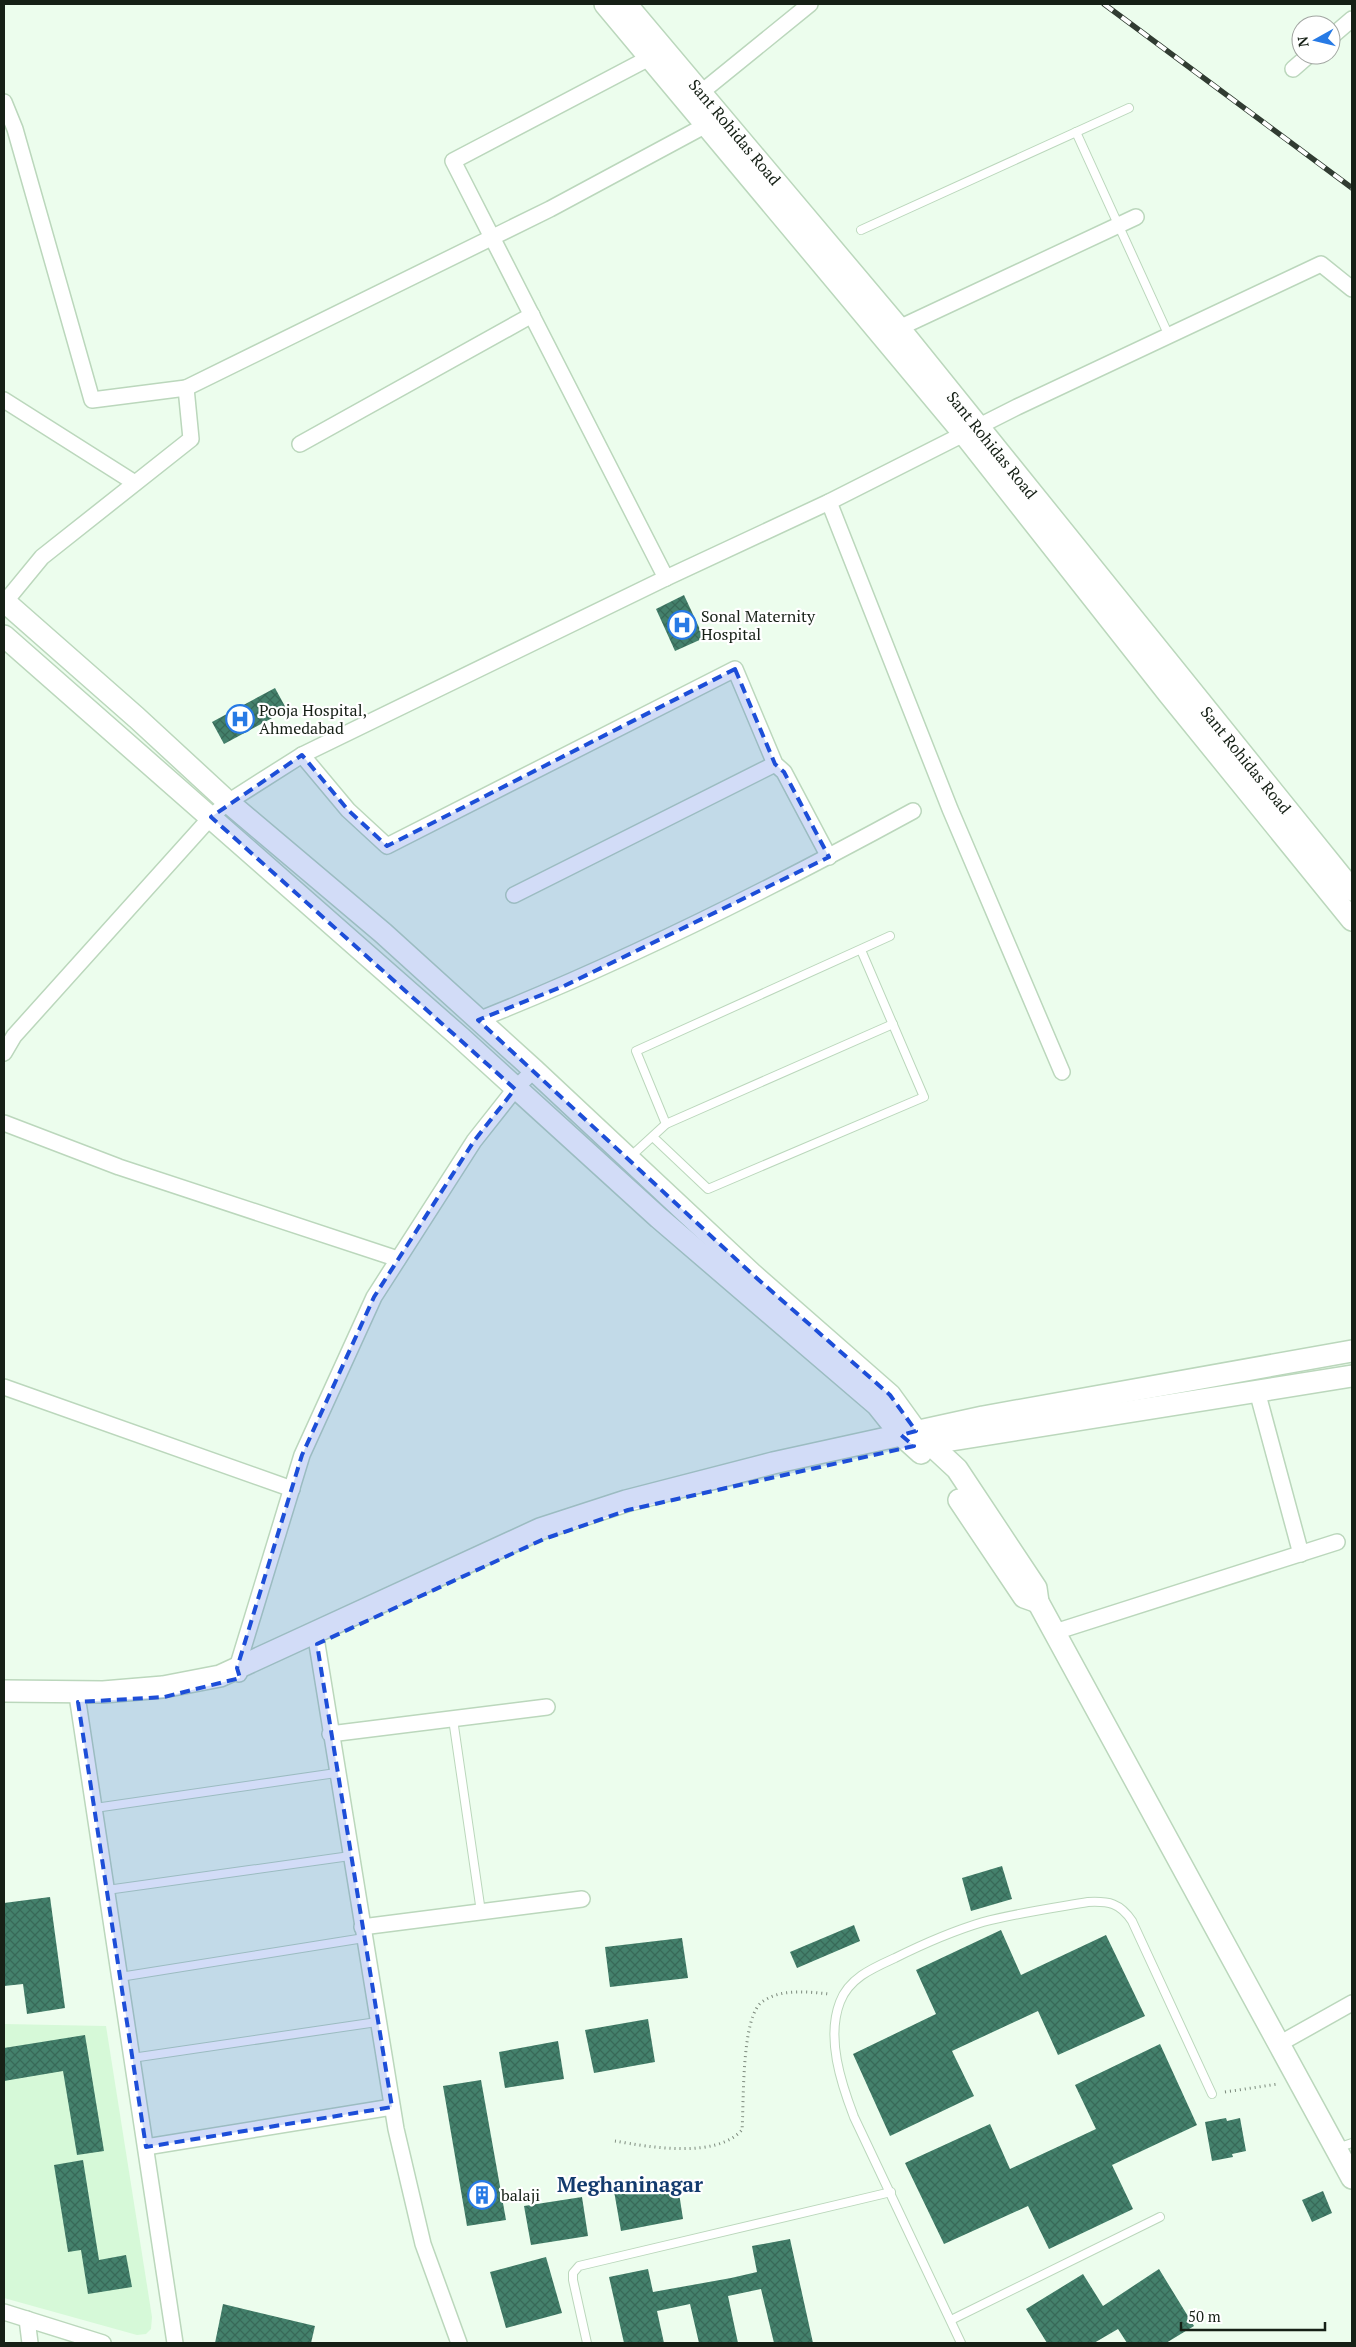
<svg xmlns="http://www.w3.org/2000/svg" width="1356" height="2347" viewBox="0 0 1356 2347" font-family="'PT Serif',serif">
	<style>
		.built { fill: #d6f9d8 }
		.building { fill: url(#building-cross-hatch) }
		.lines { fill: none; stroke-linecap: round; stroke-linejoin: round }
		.lane-casing { stroke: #bbd7bc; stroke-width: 10 }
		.street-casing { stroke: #bbd7bc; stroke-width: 18 }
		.secondary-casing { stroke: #bbd7bc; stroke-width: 24 }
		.path { stroke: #7b887b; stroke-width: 3; stroke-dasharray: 1 4; stroke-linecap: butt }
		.lane { stroke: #fff; stroke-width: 8 }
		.street { stroke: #fff; stroke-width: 15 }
		.secondary { stroke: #fff; stroke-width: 21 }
		.rail-casing { stroke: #313c32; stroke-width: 5.5 }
		.rail { stroke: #fff; stroke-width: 4; stroke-dasharray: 11; stroke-linecap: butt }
		.marked { fill: #1d4ed8; fill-opacity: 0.2; stroke: #1d4ed8; stroke-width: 4; stroke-dasharray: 10 6; stroke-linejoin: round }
		.labels { text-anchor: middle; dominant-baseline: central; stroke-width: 4.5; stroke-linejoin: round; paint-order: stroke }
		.street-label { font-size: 16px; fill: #162016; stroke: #fff }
		.poi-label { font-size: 16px; fill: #162016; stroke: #fff; text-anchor: start }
		.district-label { font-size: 21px; font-weight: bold; fill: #123a6d; stroke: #fff }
	</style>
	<defs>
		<pattern id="building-cross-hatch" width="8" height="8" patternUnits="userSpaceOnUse" patternTransform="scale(1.25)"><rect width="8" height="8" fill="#44816c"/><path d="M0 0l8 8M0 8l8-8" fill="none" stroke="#386958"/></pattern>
	</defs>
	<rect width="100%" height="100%" fill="#ecfded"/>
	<path class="built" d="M4,2024L106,2026L152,2317L151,2329L146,2334L137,2335L4,2298Z"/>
	<g class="building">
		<path d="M684,595L704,638L675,651L656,609Z"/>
		<path d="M275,688L287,710L224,744L212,722Z"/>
		<path d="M1002,1866L1012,1899L971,1911L962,1878Z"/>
		<path d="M50,1897L65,2008L27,2014L23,1984L4,1986V1903Z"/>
		<path d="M854,1925L860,1941L797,1968L790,1952Z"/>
		<path d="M1001,1930L1021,1975L1106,1935L1145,2016L1058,2055L1038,2011L952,2051L974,2096L890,2136L853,2054L936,2014L916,1970Z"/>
		<path d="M682,1938L688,1978L610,1987L605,1947Z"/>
		<path d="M648,2019L655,2062L594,2073L585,2030Z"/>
		<path d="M85,2035L104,2151L77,2155L63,2071L4,2081V2048Z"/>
		<path d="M558,2041L564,2079L505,2088L499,2052Z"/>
		<path d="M1160,2044L1197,2125L1112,2165L1133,2209L1049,2249L1028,2206L944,2244L905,2163L990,2124L1010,2169L1096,2129L1075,2085Z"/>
		<path d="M481,2080L506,2220L467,2226L443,2086Z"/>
		<path d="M1226,2118L1227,2121L1240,2118L1246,2151L1232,2154L1233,2157L1212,2161L1205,2122Z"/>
		<path d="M83,2160L99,2260L126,2255L132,2287L88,2294L81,2250L68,2252L54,2165Z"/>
		<path d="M677,2180L683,2219L621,2231L614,2191Z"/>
		<path d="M1323,2191L1332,2213L1312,2222L1302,2200Z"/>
		<path d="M582,2197L588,2236L531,2245L524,2206Z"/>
		<path d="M790,2239L813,2343H774L761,2289L728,2296L738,2343H699L690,2304L657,2311L664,2343H624L609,2277L648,2269L653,2292L731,2278L757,2272L752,2246Z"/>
		<path d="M546,2257L562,2313L506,2328L490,2272Z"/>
		<path d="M1159,2269L1194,2326L1166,2343H1127L1118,2329L1094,2343H1047L1026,2309L1083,2274L1103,2306Z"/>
		<path d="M223,2304L315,2326L311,2343H215Z"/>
	</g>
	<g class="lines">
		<defs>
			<g id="lane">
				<path d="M1076,132L1169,336"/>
				<path d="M861,230L1129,108"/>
				<path d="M666,1124L636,1051L890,936"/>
				<path d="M653,1137L708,1189L924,1097L861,950"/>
				<path d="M629,1158L666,1124L893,1024"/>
				<path d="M453,1719L481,1912"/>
				<path d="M95,1808L336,1773"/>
				<path d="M107,1890L350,1856"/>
				<path d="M120,1977L364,1938"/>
				<path d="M132,2058L377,2022"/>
				<path d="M1337,2148L1352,2143"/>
				<path d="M951,2320L1160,2217"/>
				<path d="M587,2343L573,2280V2273L579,2266L891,2192"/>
				<path d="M961,2343L854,2117C841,2083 826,2038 840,2002C849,1978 873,1968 895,1958C923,1944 953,1931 983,1922C1017,1913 1053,1908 1088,1902C1109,1901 1120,1903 1132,1921L1212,2094"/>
			</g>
			<g id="street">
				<path d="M1331,37L1352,19"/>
				<path d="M651,57L453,161L666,578"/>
				<path d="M1293,69L1309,55"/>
				<path d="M693,99L810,4"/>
				<path d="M4,102L15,129L92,400L186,388"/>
				<path d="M899,328L1136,217"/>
				<path d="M4,400L135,483"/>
				<path d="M300,444L532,315"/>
				<path d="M829,502L950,809L1062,1072"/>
				<path d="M5,602L42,557L191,439L186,388L550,209L708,124"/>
				<path d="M302,755L348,810L387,846L735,669L775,764L784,772L829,857"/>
				<path d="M514,895L775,764"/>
				<path d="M478,1020C627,961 772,888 913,811"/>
				<path d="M4,1053L14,1036L211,817L228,802L302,755L666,578L829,502L1017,407L1321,264L1352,289"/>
				<path d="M4,1123L119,1167L398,1259"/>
				<path d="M4,1387L292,1489"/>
				<path d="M1257,1391L1301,1554"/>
				<path d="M1055,1632L1337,1542"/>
				<path d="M317,1644L396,2129L423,2244L459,2343"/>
				<path d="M239,1674L237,1668L302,1455L374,1297L474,1141L515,1089L534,1070"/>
				<path d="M78,1702L175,2343"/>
				<path d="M330,1734L547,1707"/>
				<path d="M362,1927L582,1899"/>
				<path d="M1279,2044L1352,2003"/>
				<path d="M146,2147L392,2107"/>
				<path d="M4,2312L103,2343"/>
				<path d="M27,2319L30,2343"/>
			</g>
			<g id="secondary">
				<path d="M605,4L964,434L1168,693L1352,920"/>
				<path d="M626,4L899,328L1352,890"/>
				<path d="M4,601L137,718L228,802L383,933L534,1070L752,1274L890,1395L916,1431L957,1469L1036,1588L1038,1602L1352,2178"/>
				<path d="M4,636L460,1037L659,1218L877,1405L901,1435L921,1453"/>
				<path d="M920,1445L1352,1376"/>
				<path d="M959,1500L1024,1597L1038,1602"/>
				<path d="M4,1691L103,1692L163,1687L220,1676L540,1529L626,1501L773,1463L983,1417L1352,1351"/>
			</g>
		</defs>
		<use href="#lane" class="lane-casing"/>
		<use href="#street" class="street-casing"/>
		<use href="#secondary" class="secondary-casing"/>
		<g class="path">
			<path d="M1225,2092L1278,2084"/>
			<path d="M615,2141C649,2147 716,2159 742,2130C744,2104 741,2017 762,2002C781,1988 808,1992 830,1994"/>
		</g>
		<use href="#lane" class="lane"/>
		<use href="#street" class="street"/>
		<use href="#secondary" class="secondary"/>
		<defs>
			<path id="rail" d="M1104,4L1352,188"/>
		</defs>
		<use href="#rail" class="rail-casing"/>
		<use href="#rail" class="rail"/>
	</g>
	<path class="marked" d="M735,669L775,764L784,772L829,857L564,986L478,1020L752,1274L890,1395L916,1431L901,1435L914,1446L628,1510L544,1539L317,1644L392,2107L146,2147L78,1702L164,1697L240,1678L237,1668L302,1455L374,1297L474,1141L515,1089L211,817L302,755L348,810L387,846Z"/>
	<defs>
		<symbol id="hospital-ring" viewBox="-11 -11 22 22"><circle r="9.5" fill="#fff" stroke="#277ae5" stroke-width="1.5"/><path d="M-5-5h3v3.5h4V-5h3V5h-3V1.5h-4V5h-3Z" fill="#277ae5"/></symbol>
		<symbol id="building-ring" viewBox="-11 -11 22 22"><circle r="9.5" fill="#fff" stroke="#277ae5" stroke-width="1.5"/><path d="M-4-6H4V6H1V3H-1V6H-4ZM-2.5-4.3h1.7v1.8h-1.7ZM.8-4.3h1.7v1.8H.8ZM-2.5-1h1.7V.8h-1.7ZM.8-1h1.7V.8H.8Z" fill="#277ae5"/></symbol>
	</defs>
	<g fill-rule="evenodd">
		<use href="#hospital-ring" x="666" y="609" width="32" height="32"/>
		<use href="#hospital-ring" x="224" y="703" width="32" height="32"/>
		<use href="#building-ring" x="466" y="2179" width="32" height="32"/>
	</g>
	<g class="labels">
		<g class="street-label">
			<text transform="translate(735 132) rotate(50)">Sant Rohidas Road</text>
			<text transform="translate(992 445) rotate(51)">Sant Rohidas Road</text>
			<text transform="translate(1246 760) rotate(51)">Sant Rohidas Road</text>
		</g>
		<g class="poi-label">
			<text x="701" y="616">Sonal Maternity<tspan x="701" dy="18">Hospital</tspan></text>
			<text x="259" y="710">Pooja Hospital,<tspan x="259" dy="18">Ahmedabad</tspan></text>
			<text x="501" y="2195">balaji</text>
		</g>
		<g class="district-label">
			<text x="630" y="2184">Meghaninagar</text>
		</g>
	</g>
	<rect width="1356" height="2347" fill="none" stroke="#162016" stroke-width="10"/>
	<g transform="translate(1316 40) rotate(262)"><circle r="24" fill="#ffffff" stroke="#a2a6a2"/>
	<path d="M0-4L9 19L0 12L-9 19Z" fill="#277ae5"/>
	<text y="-8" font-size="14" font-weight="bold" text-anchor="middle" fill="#162016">N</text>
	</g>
	<path d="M1181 2322v8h144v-8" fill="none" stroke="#162016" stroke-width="2.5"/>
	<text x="1188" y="2322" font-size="15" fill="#162016" stroke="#ffffff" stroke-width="4" paint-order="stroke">50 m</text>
</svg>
